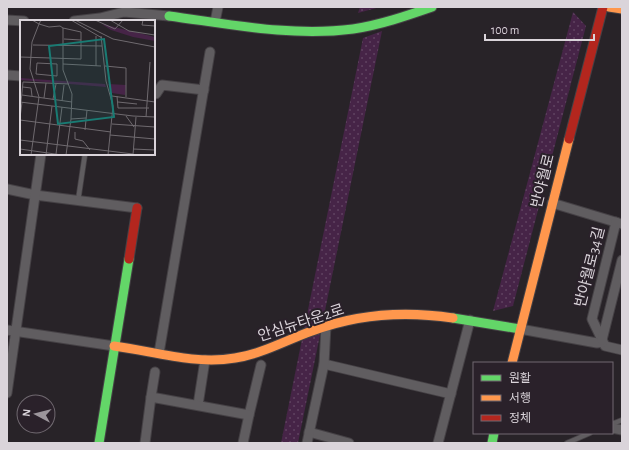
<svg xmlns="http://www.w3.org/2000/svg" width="629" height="450" viewBox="0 0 629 450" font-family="'Alegreya Sans','Noto Sans KR',sans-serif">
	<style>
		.park { fill: url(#park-dots) }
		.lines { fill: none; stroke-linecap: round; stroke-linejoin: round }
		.lane-casing { stroke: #454145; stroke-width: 6 }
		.street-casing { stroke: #454145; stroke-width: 11 }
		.fast-casing { stroke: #454145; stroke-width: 11 }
		.slow-casing { stroke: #454145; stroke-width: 11 }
		.jam-casing { stroke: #454145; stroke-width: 11 }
		.lane { stroke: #605d60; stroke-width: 4.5 }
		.street { stroke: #605d60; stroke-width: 9 }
		.fast { stroke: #63d668; stroke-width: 9 }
		.slow { stroke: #ff974d; stroke-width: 9 }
		.jam { stroke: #b3261e; stroke-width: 9 }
		.labels { text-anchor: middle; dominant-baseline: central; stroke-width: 4; stroke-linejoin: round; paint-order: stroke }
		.street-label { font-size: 15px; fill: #dad4da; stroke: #2a212a }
		.inset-road { fill: none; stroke: #6f6a6f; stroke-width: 1 }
		.view { fill: #197b73; fill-opacity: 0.15; stroke: #197b73; stroke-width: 2 }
		.inset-edge { fill: none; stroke: #dad4da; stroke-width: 2 }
	</style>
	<defs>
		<pattern id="park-dots" width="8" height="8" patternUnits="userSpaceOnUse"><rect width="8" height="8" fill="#462447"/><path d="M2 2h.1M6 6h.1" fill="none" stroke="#604361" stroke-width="1.8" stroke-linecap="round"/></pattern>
	</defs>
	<rect width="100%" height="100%" fill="#282328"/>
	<g class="park">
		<path d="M360,7H380L358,13Z"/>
		<path d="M573,12L586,26L513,306L493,311Z"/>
		<path d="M382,31L298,443H281L363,38Z"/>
	</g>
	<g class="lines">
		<defs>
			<g id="lane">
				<path d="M78,201L85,154"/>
				<path d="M612,424L622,420"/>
				<path d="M567,443L590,433"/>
			</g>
			<g id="street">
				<path d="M7,20L24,21"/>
				<path d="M74,21L100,18L124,12L169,16"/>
				<path d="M215,22L218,7"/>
				<path d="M7,75L21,76"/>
				<path d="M154,94H156L162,85L204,90"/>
				<path d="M7,189L35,195L137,208"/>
				<path d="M552,203L622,224"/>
				<path d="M616,222L592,319L605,346L622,350"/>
				<path d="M520,329L597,343L603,342"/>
				<path d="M7,330L114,346"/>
				<path d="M602,340L622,260"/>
				<path d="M159,353L210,52"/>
				<path d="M324,364L451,394"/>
				<path d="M7,393L41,154"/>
				<path d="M151,397L155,372"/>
				<path d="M198,405L205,360"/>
				<path d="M249,415L261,365"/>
				<path d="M612,428L622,430"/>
				<path d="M309,432L349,443"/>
				<path d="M145,443L151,397L249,415L243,443"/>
				<path d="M307,443L324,364L326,326"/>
				<path d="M438,443L470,320"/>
			</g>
			<g id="fast">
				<path d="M169,16C229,24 292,37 353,29C380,25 406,16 432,7"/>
				<path d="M453,318L520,329"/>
				<path d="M99,443L129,259"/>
				<path d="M492,443L494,433"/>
			</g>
			<g id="slow">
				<path d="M609,7L622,9"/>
				<path d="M114,346C153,351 194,365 235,358C262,354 286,340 312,331C357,314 406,311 453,318"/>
				<path d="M512,363L569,139"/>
			</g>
			<g id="jam">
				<path d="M569,139L603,7"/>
				<path d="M129,259L137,208"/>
			</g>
		</defs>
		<use href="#lane" class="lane-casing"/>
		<use href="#street" class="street-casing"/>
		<use href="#fast" class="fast-casing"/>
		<use href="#slow" class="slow-casing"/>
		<use href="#jam" class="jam-casing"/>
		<use href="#lane" class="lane"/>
		<use href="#street" class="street"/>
		<use href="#fast" class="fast"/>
		<use href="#slow" class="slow"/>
		<use href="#jam" class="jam"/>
	</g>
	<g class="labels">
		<g class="street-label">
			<text transform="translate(543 181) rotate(-76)">반야월로</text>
			<text transform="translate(590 267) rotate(-76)">반야월로34길</text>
			<text transform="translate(301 323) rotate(-18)">안심뉴타운2로</text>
		</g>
	</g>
	<g transform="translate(20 20)">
		<rect width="135" height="135" fill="#282328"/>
		<path d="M82,4L135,17V21L113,17L91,10ZM0,58L85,64L86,67L0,60ZM88,64L106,65L105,75L92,73Z" fill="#462447"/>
		<path class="inset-road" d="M21,0L19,4L29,7L40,6L43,8V50L52,74L51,99M51,0L82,18M55,0L93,19L135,27M75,0L95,9L103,0M90,0L109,11L135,15M123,0L122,5L135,6M76,16V46M81,16L86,61L93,86L88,135M44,19L61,20M13,25L82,26M0,37L61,39V12L43,8M17,43L37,44V56L16,54ZM43,44L81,46M85,46L106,48V77M3,67L11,68L12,76M2,75L52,82M92,76L135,82M97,76L98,88H129M24,78L26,63M33,79L36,64M42,81L44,65M0,82L113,96L135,97M1,82L3,62L49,64M98,82L117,84M106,96L114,107M126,97L130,42M0,98L2,82M0,100L91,112M92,104L135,107M65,110L67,90M55,112V119L63,121L70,130M90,115L135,119M0,120L113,134M0,129L42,135M113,129L135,130M36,134L42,87M11,135L19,77L10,49L12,22L19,4L12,0M26,135L32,86M46,135L51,99L66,98M113,135L116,97"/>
		<path class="view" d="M84,19L94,97L38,104L29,26Z"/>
		<rect width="135" height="135" class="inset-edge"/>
	</g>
	<rect width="629" height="450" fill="none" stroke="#dad4da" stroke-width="16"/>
	<rect x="473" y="362" width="140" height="72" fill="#2a212a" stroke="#706970"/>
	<rect x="481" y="375" width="20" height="6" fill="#63d668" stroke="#706970"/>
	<text x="509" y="382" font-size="12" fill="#dad4da">원활</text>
	<rect x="481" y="395" width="20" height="6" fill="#ff974d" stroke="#706970"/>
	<text x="509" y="402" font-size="12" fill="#dad4da">서행</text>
	<rect x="481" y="415" width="20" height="6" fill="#b3261e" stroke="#706970"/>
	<text x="509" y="422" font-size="12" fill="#dad4da">정체</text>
	<g transform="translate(36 414) rotate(277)"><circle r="19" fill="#2a212a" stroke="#706970"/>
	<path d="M0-3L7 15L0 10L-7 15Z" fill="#9c969c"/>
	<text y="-6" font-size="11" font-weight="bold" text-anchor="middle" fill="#dad4da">N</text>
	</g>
	<path d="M485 34v6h109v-6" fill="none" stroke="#dad4da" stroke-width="2"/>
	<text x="491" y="34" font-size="12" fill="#dad4da" stroke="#2a212a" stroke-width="3" paint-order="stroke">100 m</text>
</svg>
